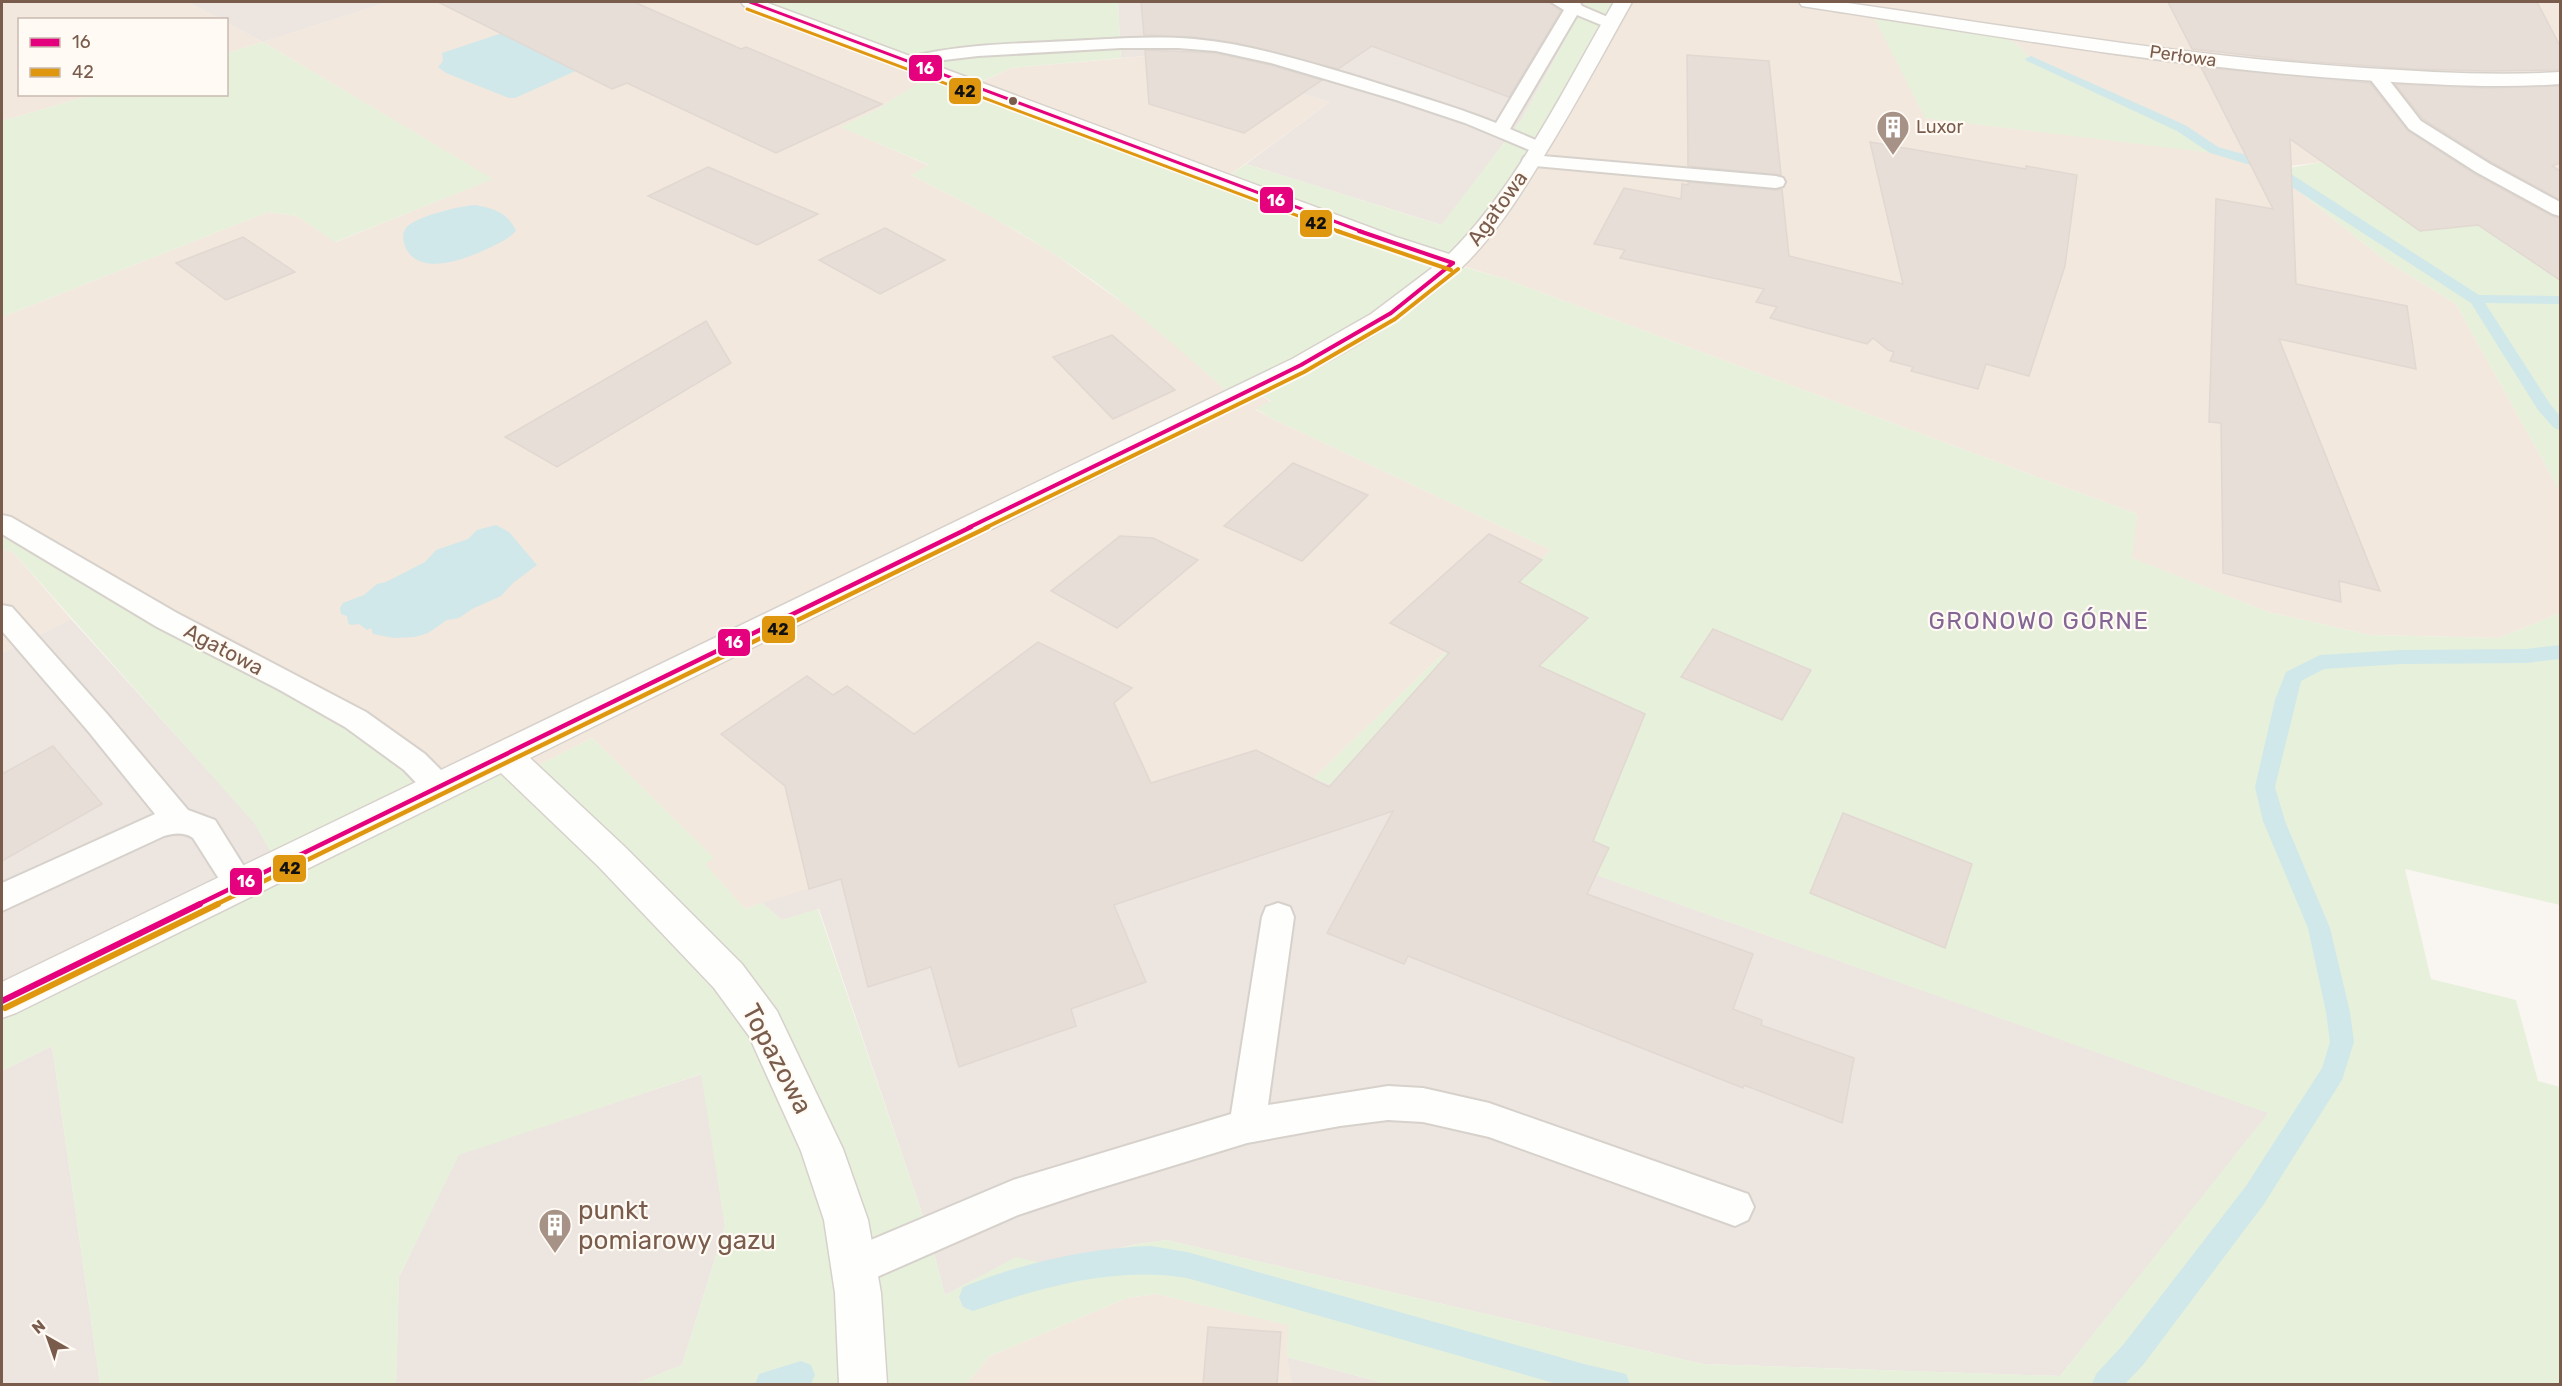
<svg xmlns="http://www.w3.org/2000/svg" width="2562" height="1386" viewBox="0 0 2562 1386" font-family="Rubik,sans-serif">
	<style>
		.residential { fill: #f2e8de; fill-rule: evenodd }
		.industrial { fill: #ede5e0 }
		.green { fill: #e7f0db }
		.water { fill: #d0e8ea }
		.lines { fill: none; stroke-linecap: round; stroke-linejoin: round }
		.stream { fill: #d0e8ea; fill-rule: evenodd }
		.building { fill: #e6ded7; stroke: #e2d8d2; stroke-width: 1.5 }
		.service-casing { stroke: #d7d1cb; stroke-width: 4 }
		.minor-casing { stroke: #d7d1cb; stroke-width: 3 }
		.service { fill: #fefefd; fill-rule: evenodd }
		.minor { fill: #fefefd; fill-rule: evenodd }
		.bus-1-far3-casing { stroke: #fffaf3; stroke-width: 6 }
		.bus-1-far2-casing { stroke: #fffaf3; stroke-width: 8 }
		.bus-1-far1-casing { stroke: #fffaf3; stroke-width: 9 }
		.bus-1-casing { stroke: #fffaf3; stroke-width: 10 }
		.bus-2-far3-casing { stroke: #fffaf3; stroke-width: 6 }
		.bus-2-far2-casing { stroke: #fffaf3; stroke-width: 8 }
		.bus-2-far1-casing { stroke: #fffaf3; stroke-width: 9 }
		.bus-2-casing { stroke: #fffaf3; stroke-width: 10 }
		.bus-1-far3 { stroke: #e5007d; stroke-width: 3 }
		.bus-1-far2 { stroke: #e5007d; stroke-width: 4 }
		.bus-1-far1 { stroke: #e5007d; stroke-width: 4.5 }
		.bus-1 { stroke: #e5007d; stroke-width: 6 }
		.bus-2-far3 { stroke: #de970f; stroke-width: 3 }
		.bus-2-far2 { stroke: #de970f; stroke-width: 4 }
		.bus-2-far1 { stroke: #de970f; stroke-width: 4.5 }
		.bus-2 { stroke: #de970f; stroke-width: 6 }
		.bus-dot { fill: #7a5c4d; stroke: #fffaf3; stroke-width: 2 }
		.labels { text-anchor: middle; dominant-baseline: central; stroke-width: 4.5; stroke-linejoin: round; paint-order: stroke }
		.far-street-label { font-size: 18px; fill: #7a5c4d; stroke: #fffaf3 }
		.far-poi-label { font-size: 18px; fill: #7a5c4d; stroke: #fffaf3; text-anchor: start }
		.street-label { font-size: 21px; fill: #7a5c4d; stroke: #fffaf3 }
		.quarter-label { font-size: 24px; letter-spacing: 1.5px; fill: #846695; stroke: #fffaf3 }
		.near-street-label { font-size: 26px; fill: #7a5c4d; stroke: #fffaf3 }
		.near-poi-label { font-size: 26px; fill: #7a5c4d; stroke: #fffaf3; text-anchor: start }
		.line-badge { stroke: #fffaf3; stroke-width: 2 }
		.badge-label { font-size: 16px; text-anchor: middle; font-weight: bold; fill: #fff }
		.pale-badge-label { font-size: 16px; text-anchor: middle; font-weight: bold; fill: #111 }
	</style>
	<rect width="100%" height="100%" fill="#f9f5f0"/>
	<g class="residential">
		<path d="M2,2H187L221,19L20,20V94L91,95L2,121Z"/>
		<path d="M388,2H750L937,72L876,110L841,127L930,166L911,175L987,214L1053,253L1155,326L1233,397L1252,389L1271,402L1256,410L1271,418L1551,550L1313,779L1256,750L745,909L704,864L713,858L592,738L523,773L438,786L115,589L2,523V317L268,212L297,216L336,242L492,179L263,42L227,53V23L263,42Z"/>
		<path d="M1623,2H2560V192L2502,160L2289,70L2295,80L2322,162L2290,166L2292,186L2386,261L2456,304L2560,491V613L2499,638L2370,635L2268,612L2131,558L2137,514L1505,279L1453,263L1579,81ZM2016,43L2031,59L2181,128L2219,153L1925,118Z"/>
		<path d="M1170,54L1330,102L1223,180L973,86L1011,68Z"/>
		<path d="M2,549L13,552L71,619L2,653Z"/>
		<path d="M1156,1294L1289,1325L1287,1357L1292,1384H966L990,1356L1127,1298Z"/>
	</g>
	<g class="industrial">
		<path d="M187,2H388L263,42L227,23L226,20L221,19Z"/>
		<path d="M1118,2H1586L1522,119L1442,225L1246,164L1330,102L1170,54L1121,58Z"/>
		<path d="M71,619L255,823L278,865L2,1001V653Z"/>
		<path d="M1256,750L1313,779L1393,803L2269,1113L2060,1376L1703,1364L1166,1240L1131,1245L1054,1266L1016,1258L945,1295L929,1234L819,909L782,920L762,903Z"/>
		<path d="M52,1046L100,1384H2V1071Z"/>
		<path d="M702,1074L725,1226L682,1365L635,1384H396L399,1277L459,1154Z"/>
		<path d="M1287,1357L1387,1384H1292Z"/>
	</g>
	<g class="green">
		<path d="M750,2H1118L1121,58L1011,68L974,85L1223,180L1246,164L1441,225L1522,119L1586,2H1623L1579,81L1454,264L1505,279L2137,514L2132,558L2268,612L2370,635L2499,638L2560,613V905L2405,869L2431,979L2516,1000L2538,1081L2560,1087V1384H1387L1287,1357L1288,1325L1156,1294L1127,1298L990,1356L966,1384H635L682,1365L725,1226L701,1074L459,1155L399,1277L396,1384H100L52,1046L2,1071V1001L278,865L254,823L13,552L2,549V523L115,589L319,700L438,786L503,754L523,773L592,738L714,858L705,864L745,909L762,903L782,920L818,909L929,1234L945,1295L1016,1257L1054,1266L1131,1245L1166,1240L1703,1364L2060,1376L2268,1113L1393,803L1313,779L1551,550L1271,418L1256,409L1271,401L1252,389L1234,398C1176,345 1117,294 1051,252C1006,223 958,199 911,175L929,165L840,127L876,110L936,72Z"/>
		<path d="M1871,11L1966,25L2016,43L2031,59L2181,128L2221,154L1925,118Z"/>
		<path d="M263,42L493,179L335,242L297,216L268,212L2,317V121L91,95L226,94L227,53Z"/>
		<path d="M2322,162L2398,171L2560,280V491L2456,304L2386,261L2292,186L2261,173Z"/>
	</g>
	<g class="water">
		<path d="M521,27L589,65L515,98H509L446,73L438,67L443,61L442,53Z"/>
		<path d="M476,205C495,209 508,213 516,231C506,241 493,246 480,252C459,261 417,276 405,246C403,241 402,233 406,228C416,216 460,206 476,205Z"/>
		<path d="M496,525L509,532L537,565L513,583L501,596L472,609L459,618L447,620L428,633L415,637L394,638L373,634L371,628L367,630L359,624L351,625L348,623L347,616L341,614L340,608L343,603L364,595L377,584L386,582L425,562L436,550L468,539L477,530Z"/>
	</g>
	<g class="lines">
		<g class="stream">
			<path d="M2031,56L2185,125L2218,147L2264,160L2288,172L2479,295L2560,296V304L2485,303L2550,404L2560,416V430L2554,428L2538,410L2471,303L2278,178L2254,166L2210,153L2177,131L2027,61L2025,59Z"/>
			<path d="M2560,645V659L2526,663L2401,664L2324,669L2301,681L2275,787L2285,821L2330,928L2350,1012L2354,1042L2342,1080L2264,1204L2143,1365L2125,1384H2092L2096,1374L2123,1345L2246,1186L2322,1068L2330,1042L2326,1012L2308,928L2263,821L2255,787L2275,700L2286,672L2320,655L2401,650L2526,649Z"/>
			<path d="M1151,1246L1187,1252L1584,1364L1626,1374L1630,1384H1557L1187,1278C1114,1266 1042,1287 973,1311L963,1307L959,1297L963,1287C1022,1263 1088,1248 1151,1246Z"/>
			<path d="M801,1361L811,1365L815,1375L811,1384H755L759,1374Z"/>
		</g>
	</g>
	<g class="building">
		<path d="M438,2H634L741,49L746,47L882,104L776,153L627,83L612,89Z"/>
		<path d="M1141,2H1549L1561,11L1509,97L1372,46L1338,69L1236,43L1194,37L1144,35Z"/>
		<path d="M2168,2H2537L2560,46V70L2487,71L2414,69L2299,61L2192,49Z"/>
		<path d="M1145,50L1216,53L1270,65L1322,80L1244,133L1149,104Z"/>
		<path d="M1687,55L1769,61L1781,175L1688,166Z"/>
		<path d="M2201,67L2370,83L2408,131L2475,174L2552,216L2560,218V280L2478,225L2420,231L2290,139L2296,284L2407,306L2416,369L2279,339L2380,591L2339,581L2341,602L2223,573L2221,423L2209,422L2216,199L2273,209Z"/>
		<path d="M2395,84L2485,88L2560,86V163L2552,166L2560,171V200L2491,162L2423,119Z"/>
		<path d="M1870,142L2026,169V166L2077,175L2065,266L2029,376L1986,364L1978,389L1911,371L1913,367L1890,361L1894,352L1888,350L1873,338L1867,344L1770,318L1777,307L1756,302L1764,289L1620,258L1625,250L1594,244L1624,188L1681,199L1682,184L1688,185V182L1776,190L1782,189L1789,256L1903,284Z"/>
		<path d="M708,167L818,214L757,245L648,196Z"/>
		<path d="M885,228L945,260L880,294L819,260Z"/>
		<path d="M243,237L295,272L226,300L176,263Z"/>
		<path d="M706,321L731,363L557,467L505,437Z"/>
		<path d="M1112,335L1175,390L1113,419L1053,357Z"/>
		<path d="M1293,463L1368,495L1302,561L1224,526Z"/>
		<path d="M1489,534L1542,560L1519,582L1588,618L1539,666L1645,714L1593,841L1609,848L1587,894L1753,954L1733,1009L1762,1020L1761,1025L1854,1058L1842,1123L1744,1085L1743,1088L1408,956L1404,964L1327,933L1393,811L1114,905L1146,982L1071,1009L1076,1026L959,1067L931,967L868,987L841,879L809,889L785,786L721,734L807,676L833,695L847,686L914,734L1038,642L1132,688L1114,703L1151,783L1256,750L1329,787L1449,653L1390,623Z"/>
		<path d="M1120,536L1153,538L1198,560L1117,628L1051,591Z"/>
		<path d="M1713,629L1811,670L1782,720L1681,677Z"/>
		<path d="M53,746L102,804L2,861V774Z"/>
		<path d="M1843,813L1972,864L1945,948L1810,893Z"/>
		<path d="M1208,1327L1281,1332L1277,1384H1203Z"/>
	</g>
	<g class="lines">
		<defs>
			<g id="service">
				<path d="M1551,2L1580,3L1582,6L1617,21L1619,24L1611,29L1577,15L1510,129L1545,144L1548,148L1545,152L1539,154L1465,123L1396,100L1271,63L1216,51L1178,48H1121L978,56L944,60L911,67L903,62L905,58C953,46 1000,44 1049,42C1098,40 1146,35 1194,39C1250,44 1304,61 1358,77C1404,92 1451,105 1496,123L1564,10Z"/>
				<path d="M2376,70L2382,71L2421,121L2490,164L2560,202V216L2553,214L2476,172L2409,129L2367,75L2370,71Z"/>
				<path d="M1531,155L1776,176L1783,178L1785,182L1783,186L1776,188L1524,165L1522,161L1524,157Z"/>
				<path d="M2,515L11,517L177,613L366,712L425,754L449,778L453,786L449,794L438,798L427,794L404,770L345,727L278,689L157,627L2,534Z"/>
				<path d="M2,605L12,607L108,715L188,810L215,820L255,884L250,893L239,897L228,893L193,838C184,832 174,833 164,836L2,911V883L155,814L88,731L2,631Z"/>
				<path d="M1278,903L1290,907L1294,917L1268,1105L1388,1086L1423,1088L1489,1103L1748,1194L1754,1207L1748,1220L1735,1226L1489,1137L1423,1122L1388,1120L1340,1126L1247,1143L1087,1192L1018,1215L854,1287L840,1281L834,1267L840,1253L1013,1180L1231,1114L1262,917L1266,907Z"/>
			</g>
			<g id="minor">
				<path d="M741,2H765L1396,237L1449,254C1517,187 1566,84 1614,2H1632C1603,54 1575,106 1544,156C1520,196 1494,237 1460,269C1416,311 1364,342 1310,371L530,758L624,846L742,964L777,1011L843,1149L868,1220L881,1293L887,1384H839L835,1293L824,1220L801,1151L749,1036L714,988L598,866L501,773L16,1013L2,1018V982L1292,359L1371,314L1436,265L1380,247L744,6Z"/>
				<path d="M1799,2H1841C2015,27 2189,57 2365,68C2430,72 2495,76 2560,72V84C2494,89 2427,84 2361,80C2175,68 1992,35 1808,7L1802,6Z"/>
			</g>
		</defs>
		<use href="#service" class="service-casing"/>
		<use href="#minor" class="minor-casing"/>
		<use href="#service" class="service"/>
		<use href="#minor" class="minor"/>
		<defs>
			<path id="bus-1-far3" d="M750,2L1363,232"/>
			<g id="bus-1-far2">
				<path d="M1359,231L1453,263"/>
				<path d="M968,528L1301,365L1391,313L1453,263"/>
			</g>
			<path id="bus-1-far1" d="M197,905L971,527"/>
			<path id="bus-1" d="M2,1001L200,904"/>
			<path id="bus-2-far3" d="M747,9L1341,232"/>
			<g id="bus-2-far2">
				<path d="M1337,231L1451,270"/>
				<path d="M985,528L1304,372L1395,319L1458,269"/>
			</g>
			<path id="bus-2-far1" d="M215,905L988,527"/>
			<path id="bus-2" d="M5,1008L218,904"/>
		</defs>
		<use href="#bus-1-far3" class="bus-1-far3-casing"/>
		<use href="#bus-1-far2" class="bus-1-far2-casing"/>
		<use href="#bus-1-far1" class="bus-1-far1-casing"/>
		<use href="#bus-1" class="bus-1-casing"/>
		<use href="#bus-2-far3" class="bus-2-far3-casing"/>
		<use href="#bus-2-far2" class="bus-2-far2-casing"/>
		<use href="#bus-2-far1" class="bus-2-far1-casing"/>
		<use href="#bus-2" class="bus-2-casing"/>
		<use href="#bus-1-far3" class="bus-1-far3"/>
		<use href="#bus-1-far2" class="bus-1-far2"/>
		<use href="#bus-1-far1" class="bus-1-far1"/>
		<use href="#bus-1" class="bus-1"/>
		<use href="#bus-2-far3" class="bus-2-far3"/>
		<use href="#bus-2-far2" class="bus-2-far2"/>
		<use href="#bus-2-far1" class="bus-2-far1"/>
		<use href="#bus-2" class="bus-2"/>
	</g>
	<defs>
		<symbol id="building-pin" viewBox="-11 -11 22 30"><path d="M0 17L-7.5 6A9.5 9.5 0 1 1 7.5 6Z" fill="#a69286" stroke="#fffaf3"/><path d="M-4-6H4V6H1V3H-1V6H-4ZM-2.5-4.3h1.7v1.8h-1.7ZM.8-4.3h1.7v1.8H.8ZM-2.5-1h1.7V.8h-1.7ZM.8-1h1.7V.8H.8Z" fill="#fff"/></symbol>
	</defs>
	<g fill-rule="evenodd">
		<use href="#building-pin" x="1874" y="108" width="38" height="52"/>
		<use href="#building-pin" x="536" y="1206" width="38" height="52"/>
	</g>
	<circle class="bus-dot" cx="1013" cy="101" r="5"/>
	<g class="labels">
		<g class="far-street-label">
			<text transform="translate(2183 56) rotate(8)">Perłowa</text>
		</g>
		<g class="far-poi-label">
			<text x="1916" y="127">Luxor</text>
		</g>
		<g class="street-label">
			<text transform="translate(1497 208) rotate(-54)">Agatowa</text>
			<text transform="translate(224 649) rotate(28)">Agatowa</text>
		</g>
		<g class="quarter-label">
			<text x="2039" y="621">GRONOWO GÓRNE</text>
		</g>
		<g class="near-street-label">
			<text transform="translate(777 1059) rotate(62)">Topazowa</text>
		</g>
		<g class="near-poi-label">
			<text x="578" y="1210">punkt<tspan x="578" dy="30">pomiarowy gazu</tspan></text>
		</g>
	</g>
	<g class="line-badge">
		<rect x="908" y="54" width="35" height="28" rx="6" fill="#e5007d"/>
		<rect x="948" y="77" width="34" height="28" rx="6" fill="#de970f"/>
		<rect x="1259" y="186" width="35" height="28" rx="6" fill="#e5007d"/>
		<rect x="1299" y="209" width="34" height="29" rx="6" fill="#de970f"/>
		<rect x="761" y="615" width="35" height="29" rx="6" fill="#de970f"/>
		<rect x="717" y="628" width="34" height="29" rx="6" fill="#e5007d"/>
		<rect x="272" y="854" width="35" height="29" rx="6" fill="#de970f"/>
		<rect x="229" y="867" width="34" height="29" rx="6" fill="#e5007d"/>
	</g>
	<g class="badge-label">
		<text x="925" y="74">16</text>
		<text x="1276" y="206">16</text>
		<text x="734" y="648">16</text>
		<text x="246" y="887">16</text>
	</g>
	<g class="pale-badge-label">
		<text x="965" y="97">42</text>
		<text x="1316" y="229">42</text>
		<text x="778" y="635">42</text>
		<text x="290" y="874">42</text>
	</g>
	<rect width="2562" height="1386" fill="none" stroke="#7a5c4d" stroke-width="6"/>
	<rect x="18" y="18" width="210" height="78" fill="#fffaf3" stroke="#cabbb1" stroke-width="1.5"/>
	<rect x="30" y="38" width="30" height="9" fill="#e5007d" stroke="#cabbb1" stroke-width="1.5"/>
	<text x="72" y="48" font-size="18" fill="#7a5c4d">16</text>
	<rect x="30" y="68" width="30" height="9" fill="#de970f" stroke="#cabbb1" stroke-width="1.5"/>
	<text x="72" y="78" font-size="18" fill="#7a5c4d">42</text>
	<g transform="translate(48 1338) rotate(320)" stroke="#fffaf3" stroke-width="4.5" paint-order="stroke">
	<path d="M0-4.5L10 22L0 15L-10 22Z" fill="#7a5c4d"/>
	<text y="-9" font-size="16" font-weight="bold" text-anchor="middle" fill="#7a5c4d">N</text>
	</g>
</svg>
